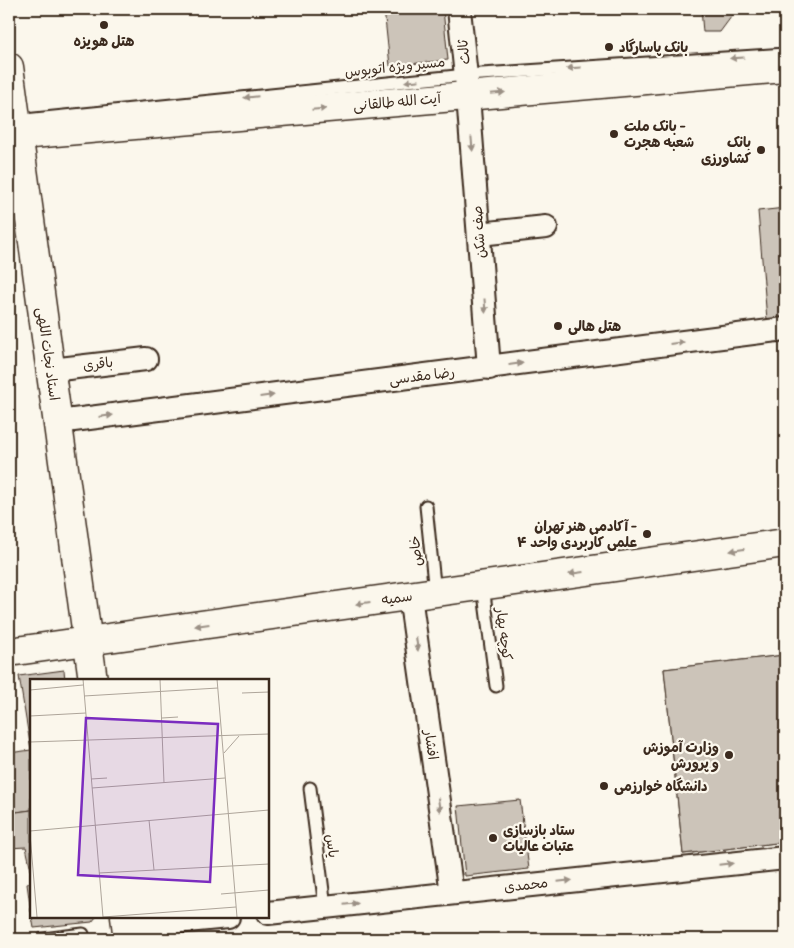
<svg xmlns="http://www.w3.org/2000/svg" width="794" height="948" viewBox="0 0 794 948" font-family="Pangolin,'Playpen Sans Arabic',sans-serif">
	<style>
		.building { fill: #ccc4b9; stroke: #3b2a1e }
		.lines { fill: none; stroke-linecap: round; stroke-linejoin: round }
		.service-casing { stroke: #3b2a1e; stroke-width: 15 }
		.minor-casing { stroke: #3b2a1e; stroke-width: 26 }
		.secondary-casing { stroke: #3b2a1e; stroke-width: 31 }
		.primary-casing { stroke: #3b2a1e; stroke-width: 31 }
		.service { stroke: #fbf7ec; stroke-width: 11 }
		.minor { stroke: #fbf7ec; stroke-width: 22 }
		.secondary { stroke: #fbf7ec; stroke-width: 28 }
		.primary { stroke: #fbf7ec; stroke-width: 28 }
		.oneway { fill: #9b9085 }
		.poi-dot { fill: #3b2a1e; stroke: #fbf7ec; stroke-width: 2 }
		.labels { text-anchor: middle; dominant-baseline: central; stroke-width: 4.5; stroke-linejoin: round; paint-order: stroke }
		.poi-label { font-size: 14px; font-weight: bold; fill: #3b2a1e; stroke: #fbf7ec; text-anchor: start }
		.street-label { font-size: 14px; fill: #3b2a1e; stroke: #fbf7ec }
		.inset-road { fill: none; stroke: #aea59a; stroke-width: 1 }
		.view { fill: #7b2cbf; fill-opacity: 0.15; stroke: #7b2cbf; stroke-width: 2.5 }
		.inset-edge { fill: none; stroke: #3b2a1e; stroke-width: 2.5 }
	</style>
	<rect width="100%" height="100%" fill="#fbf7ec"/>
	<filter id="ink" filterUnits="userSpaceOnUse"><feTurbulence type="fractalNoise" baseFrequency=".02" numOctaves="2"/><feDisplacementMap in="SourceGraphic" scale="10" xChannelSelector="R" yChannelSelector="G"/><feConvolveMatrix kernelMatrix="1 2 1 2 8 2 1 2 1" color-interpolation-filters="sRGB"/></filter>
	<g filter="url(#ink)">
		<g class="building">
			<path d="M384,9H443L448,60L390,66Z"/>
			<path d="M701,9H737L720,32H703Z"/>
			<path d="M785,208V318L767,320L758,211Z"/>
			<path d="M785,655V683L737,689L719,714L725,773L750,795L785,792V842L683,854L664,669Z"/>
			<path d="M785,655V842L683,854L664,669Z"/>
			<path d="M64,670L65,680H31V750L19,676Z"/>
			<path d="M31,750V810L9,813V753Z"/>
			<path d="M520,800L529,869L465,876L458,806Z"/>
			<path d="M31,810V870L26,847L9,848V813Z"/>
			<path d="M31,883V912L27,884Z"/>
			<path d="M32,917H96L92,922L34,928Z"/>
		</g>
		<g class="lines">
			<defs>
				<g id="service">
					<path d="M15,121L466,75L785,54"/>
					<path d="M426,506L435,593"/>
					<path d="M483,586L496,686"/>
					<path d="M310,788L325,907"/>
					<path d="M43,939L83,934"/>
				</g>
				<g id="minor">
					<path d="M459,9L468,96L489,368"/>
					<path d="M479,234L546,227"/>
					<path d="M51,370L146,359"/>
					<path d="M58,422L785,329"/>
					<path d="M410,596L452,893"/>
					<path d="M268,913L785,858"/>
					<path d="M126,927L228,917"/>
				</g>
				<g id="secondary">
					<path d="M9,67L93,680"/>
					<path d="M9,652L785,543"/>
					<path d="M125,917L128,939"/>
				</g>
				<path id="primary" d="M9,136L785,68"/>
			</defs>
			<use href="#service" class="service-casing"/>
			<use href="#minor" class="minor-casing"/>
			<use href="#secondary" class="secondary-casing"/>
			<use href="#primary" class="primary-casing"/>
			<use href="#service" class="service"/>
			<use href="#minor" class="minor"/>
			<use href="#secondary" class="secondary"/>
			<use href="#primary" class="primary"/>
		</g>
		<defs><path id="oneway-solid" d="M-6-.8H1V-3.2L6.5 0L1 3.2V.8H-6Z" transform="scale(1.25)"/></defs>
		<g class="oneway">
			<use href="#oneway-solid" transform="translate(737 58) rotate(176)"/>
			<use href="#oneway-solid" transform="translate(574 68) rotate(176)"/>
			<use href="#oneway-solid" transform="translate(412 81) rotate(174)"/>
			<use href="#oneway-solid" transform="translate(498 93) rotate(-5)"/>
			<use href="#oneway-solid" transform="translate(251 97) rotate(174)"/>
			<use href="#oneway-solid" transform="translate(319 109) rotate(-5)"/>
			<use href="#oneway-solid" transform="translate(472 144) rotate(85)"/>
			<use href="#oneway-solid" transform="translate(485 306) rotate(86)"/>
			<use href="#oneway-solid" transform="translate(677 343) rotate(-7)"/>
			<use href="#oneway-solid" transform="translate(516 364) rotate(-7)"/>
			<use href="#oneway-solid" transform="translate(267 396) rotate(-7)"/>
			<use href="#oneway-solid" transform="translate(106 416) rotate(-7)"/>
			<use href="#oneway-solid" transform="translate(737 550) rotate(172)"/>
			<use href="#oneway-solid" transform="translate(576 573) rotate(172)"/>
			<use href="#oneway-solid" transform="translate(363 603) rotate(172)"/>
			<use href="#oneway-solid" transform="translate(202 625) rotate(172)"/>
			<use href="#oneway-solid" transform="translate(417 644) rotate(82)"/>
			<use href="#oneway-solid" transform="translate(439 805) rotate(82)"/>
			<use href="#oneway-solid" transform="translate(726 864) rotate(-6)"/>
			<use href="#oneway-solid" transform="translate(565 881) rotate(-6)"/>
			<use href="#oneway-solid" transform="translate(351 904) rotate(-6)"/>
		</g>
	</g>
	<g class="poi-dot">
		<circle cx="104" cy="25" r="5"/>
		<circle cx="609" cy="47" r="5"/>
		<circle cx="614" cy="134" r="5"/>
		<circle cx="761" cy="150" r="5"/>
		<circle cx="558" cy="326" r="5"/>
		<circle cx="647" cy="534" r="5"/>
		<circle cx="729" cy="755" r="5"/>
		<circle cx="604" cy="786" r="5"/>
		<circle cx="493" cy="838" r="5"/>
	</g>
	<g class="labels">
		<g class="poi-label">
			<text x="104" y="41" text-anchor="middle">هتل هویزه</text>
			<text x="619" y="47">بانک پاسارگاد</text>
			<text x="624" y="126">بانک ملت -<tspan x="624" dy="16">شعبه هجرت</tspan></text>
			<text x="751" y="142" text-anchor="end">بانک<tspan x="751" dy="16">کشاورزی</tspan></text>
			<text x="568" y="326">هتل هالی</text>
			<text x="637" y="526" text-anchor="end">آکادمی هنر تهران -<tspan x="637" dy="16">علمی کاربردی واحد ۴</tspan></text>
			<text x="719" y="747" text-anchor="end">وزارت آموزش<tspan x="719" dy="16">و پرورش</tspan></text>
			<text x="614" y="786">دانشگاه خوارزمی</text>
			<text x="503" y="830">ستاد بازسازی<tspan x="503" dy="16">عتبات عالیات</tspan></text>
		</g>
		<g class="street-label">
			<text transform="translate(464 52) rotate(-96)">ثالث</text>
			<text transform="translate(395 67) rotate(-6)">مسیر ویژه اتوبوس</text>
			<text transform="translate(397 102) rotate(-5)">آیت الله طالقانی</text>
			<text transform="translate(479 232) rotate(-94)">صف شکن</text>
			<text transform="translate(48 354) rotate(82)">استاد نجات اللهی</text>
			<text transform="translate(98 364) rotate(-7)">باقری</text>
			<text transform="translate(422 376) rotate(-7)">رضا مقدسی</text>
			<text transform="translate(416 551) rotate(-96)">خاص</text>
			<text transform="translate(397 598) rotate(-8)">سمیه</text>
			<text transform="translate(504 634) rotate(83)">کوچه بهار</text>
			<text transform="translate(431 745) rotate(82)">افشار</text>
			<text transform="translate(332 846) rotate(83)">یاس</text>
			<text transform="translate(526 885) rotate(-6)">محمدی</text>
		</g>
	</g>
	<g transform="translate(30 679)">
		<rect width="239" height="239" fill="#fbf7ec"/>
		<path class="inset-road" d="M53,0L73,238M130,0L134,104M187,0L207,238M0,11L53,6M212,14L239,13M54,17L188,9M0,37L56,34M132,39L148,38M0,63L239,55M194,74L209,57M61,100L77,99M62,109L195,99M119,141L124,191M0,152L239,131M0,155L7,238M69,194L239,185M191,215L239,211M73,238L206,228"/>
		<path class="view" d="M56,39L188,45L180,203L48,196Z"/>
		<rect width="239" height="239" class="inset-edge"/>
	</g>
	<rect width="794" height="948" fill="none" stroke="#fbf7ec" stroke-width="30"/>
	<rect x="15" y="15" width="764" height="918" fill="none" stroke="#3b2a1e" stroke-width="2" filter="url(#ink)"/>
</svg>
